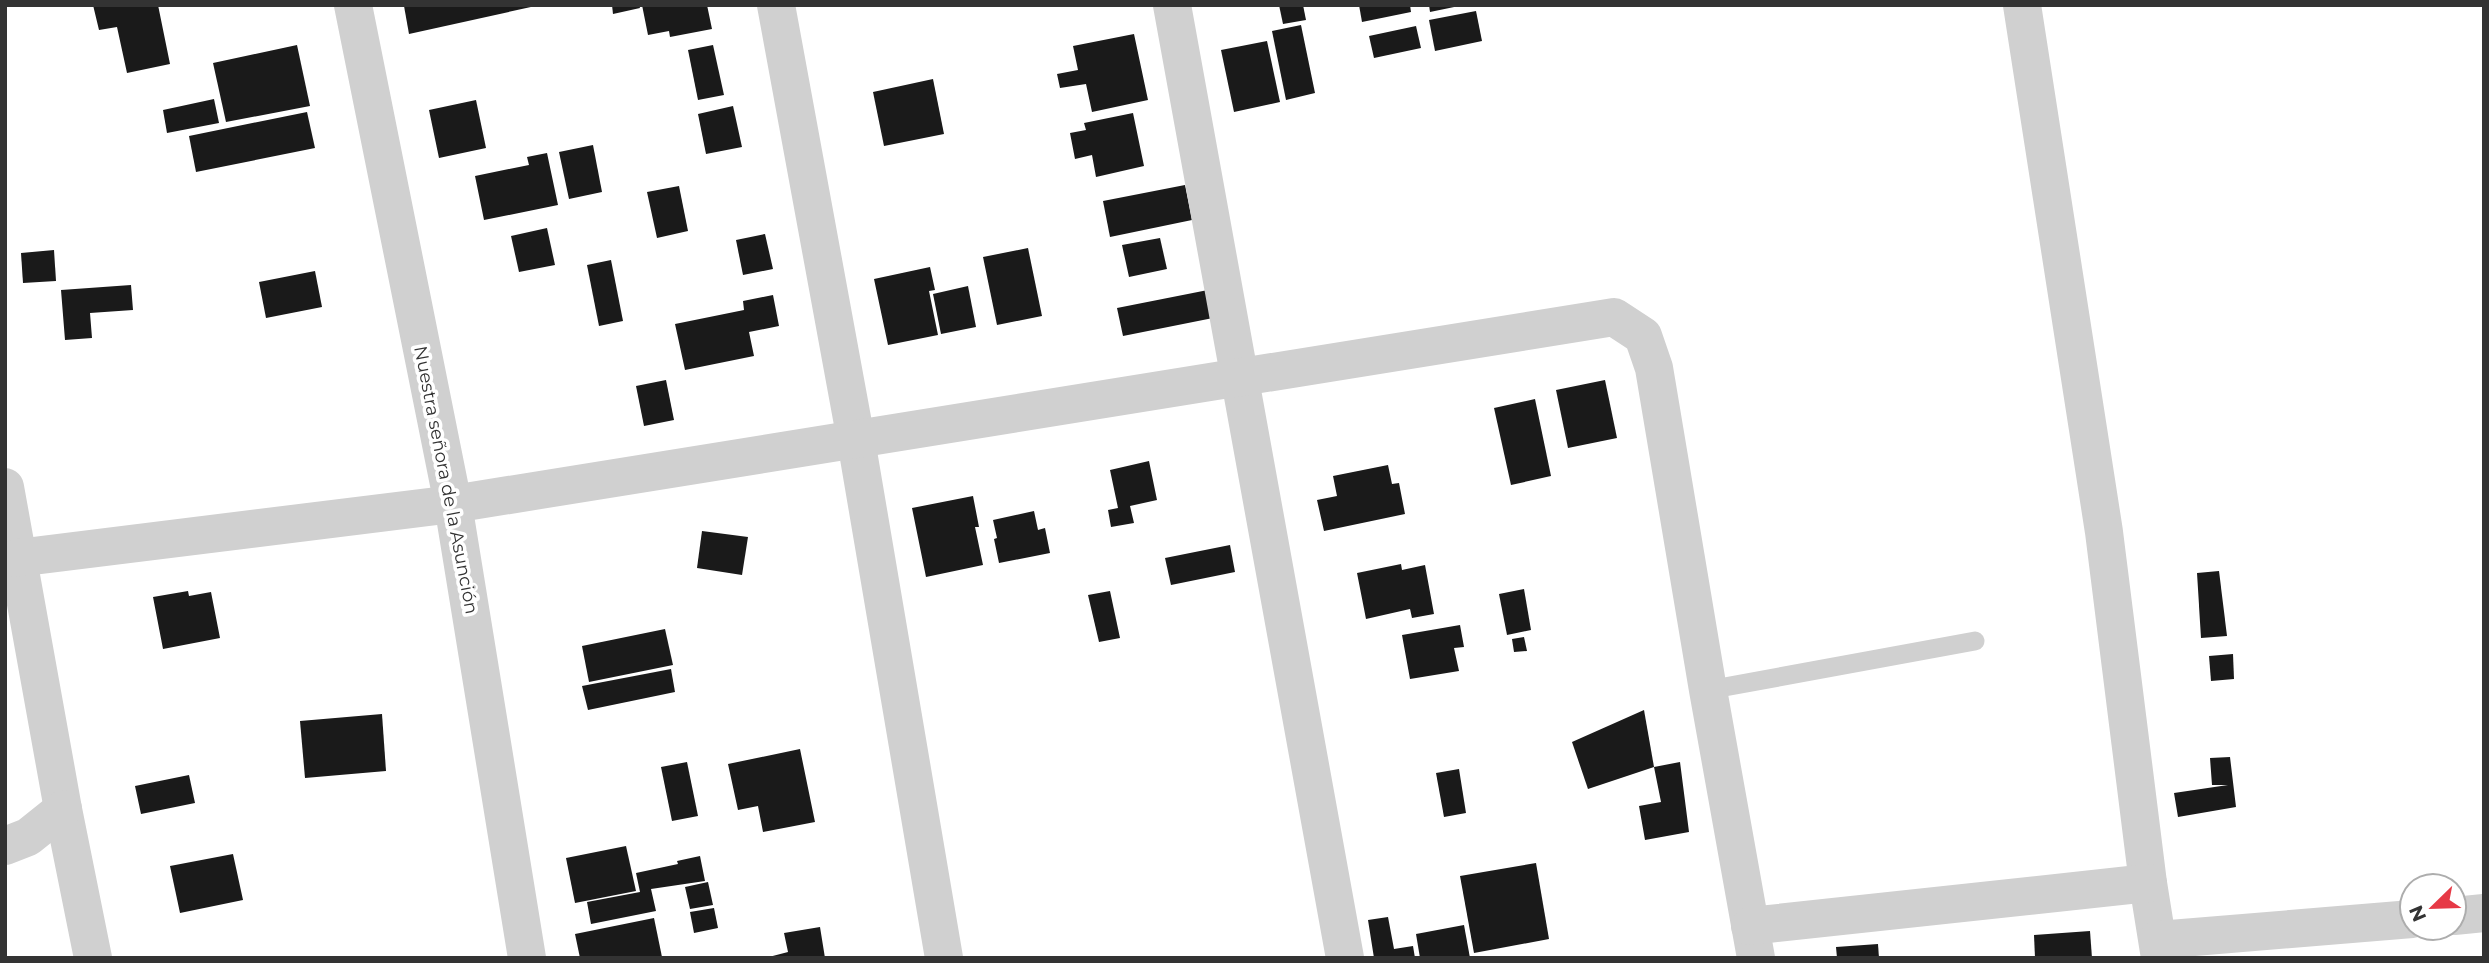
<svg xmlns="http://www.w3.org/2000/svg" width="2489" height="963" viewBox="0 0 2489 963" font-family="Montserrat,sans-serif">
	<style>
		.building { fill: #1a1a1a }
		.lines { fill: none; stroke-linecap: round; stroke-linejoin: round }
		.lane { stroke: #d0d0d0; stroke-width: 19 }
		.street { stroke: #d0d0d0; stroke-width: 38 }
		.labels { text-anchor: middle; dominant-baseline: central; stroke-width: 7; stroke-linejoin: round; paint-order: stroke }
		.street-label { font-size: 18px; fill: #333; stroke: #fff }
	</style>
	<rect width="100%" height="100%" fill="#fff"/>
	<g class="building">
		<path d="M93,5H158L170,64L127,73L117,27L99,30Z"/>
		<path d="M540,5L409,34L404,6L406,5Z"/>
		<path d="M612,5H639L640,8L613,14Z"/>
		<path d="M642,5H707L712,29L670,37L669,31L648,35Z"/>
		<path d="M1279,5H1303L1306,20L1283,24Z"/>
		<path d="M1359,5H1410L1411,12L1362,22Z"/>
		<path d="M1429,5H1459V6L1430,12Z"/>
		<path d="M1476,11L1482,41L1435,51L1429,20Z"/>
		<path d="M1301,25L1315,93L1286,100L1272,31Z"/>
		<path d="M1416,26L1421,48L1374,58L1369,36Z"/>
		<path d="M1134,34L1148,100L1092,112L1086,84L1060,88L1057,74L1078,70L1073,46Z"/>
		<path d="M1267,41L1280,102L1234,112L1221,50Z"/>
		<path d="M297,45L310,106L226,122L213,63Z"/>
		<path d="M713,45L724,95L698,100L688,50Z"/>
		<path d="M933,79L944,134L884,146L873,92Z"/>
		<path d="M214,99L219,123L167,133L163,110Z"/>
		<path d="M476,100L486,148L439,158L429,110Z"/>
		<path d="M733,106L742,147L706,154L698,114Z"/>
		<path d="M307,112L315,148L196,172L189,136Z"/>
		<path d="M1133,113L1144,166L1096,177L1092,155L1075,159L1070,133L1086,130L1084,123Z"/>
		<path d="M593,145L602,192L569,199L559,152Z"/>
		<path d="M547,153L558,205L484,220L475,176L529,165L527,157Z"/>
		<path d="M1185,185L1192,220L1110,237L1103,201Z"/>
		<path d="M679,186L688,231L657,238L647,192Z"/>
		<path d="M547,228L555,265L519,272L511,236Z"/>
		<path d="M765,234L773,269L743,275L736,240Z"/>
		<path d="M1160,238L1167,269L1129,277L1122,245Z"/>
		<path d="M1028,248L1042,316L997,325L983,257Z"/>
		<path d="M54,250L56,281L23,283L21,253Z"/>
		<path d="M611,260L623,321L599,326L587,265Z"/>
		<path d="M930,267L935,290L929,291L938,335L888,345L874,279Z"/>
		<path d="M315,271L322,307L266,318L259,282Z"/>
		<path d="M131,285L133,310L90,313L92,338L65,340L61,290Z"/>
		<path d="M968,286L976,327L941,334L933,294Z"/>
		<path d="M1213,289L1218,317L1123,336L1117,308Z"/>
		<path d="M773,295L779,326L749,332L754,356L685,370L675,324L744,310L743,301Z"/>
		<path d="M666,380L674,420L644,426L636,386Z"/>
		<path d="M1605,380L1617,438L1568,448L1556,390Z"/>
		<path d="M1535,399L1551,476L1511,485L1494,408Z"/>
		<path d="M1149,461L1157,500L1130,506L1134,523L1111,527L1108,510L1118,508L1110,470Z"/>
		<path d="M1388,465L1392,484L1399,483L1405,514L1324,531L1317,500L1337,496L1333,476Z"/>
		<path d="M973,496L979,527H975L983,565L926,577L912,508Z"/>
		<path d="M1034,511L1038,530L1045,528L1050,553L999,563L994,539L997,538L993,520Z"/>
		<path d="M702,531L748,537L742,575L697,568Z"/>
		<path d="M1230,545L1235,572L1171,585L1165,558Z"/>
		<path d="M1401,564L1402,570L1425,565L1434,614L1412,618L1410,609L1366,619L1357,573Z"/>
		<path d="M2219,571L2227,636L2201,638L2197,573Z"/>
		<path d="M1524,589L1531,630L1507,635L1499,594Z"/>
		<path d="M188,591L189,596L211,592L220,638L163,649L153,597Z"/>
		<path d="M1110,591L1120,638L1099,642L1088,595Z"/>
		<path d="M1460,625L1464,647L1454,648L1459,671L1410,679L1402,635Z"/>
		<path d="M665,629L673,665L589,682L582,646Z"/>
		<path d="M1524,637L1527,651L1514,652L1512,639Z"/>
		<path d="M2233,654L2234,679L2211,681L2209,656Z"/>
		<path d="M671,669L675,692L588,710L582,686Z"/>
		<path d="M1644,710L1654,767L1588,789L1572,742Z"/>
		<path d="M382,714L386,771L305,778L300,721Z"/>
		<path d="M800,749L815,822L763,832L758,806L738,810L728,764Z"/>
		<path d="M2230,757L2236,807L2178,817L2174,793L2228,785H2212L2210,758Z"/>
		<path d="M687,762L698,816L672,821L661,767Z"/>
		<path d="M1680,762L1689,832L1645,840L1639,806L1661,802L1654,767Z"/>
		<path d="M1459,769L1466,813L1444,817L1436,773Z"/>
		<path d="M189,775L195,803L141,814L135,786Z"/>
		<path d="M626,846L636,891L575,903L566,858Z"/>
		<path d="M233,854L243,900L180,913L170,866Z"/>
		<path d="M700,856L705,881L651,889L656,911L591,924L587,902L640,892L636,873L678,864L677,861Z"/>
		<path d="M1536,863L1549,939L1474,953L1460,876Z"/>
		<path d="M708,882L713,905L690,909L685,887Z"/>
		<path d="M714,908L718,928L694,933L690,912Z"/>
		<path d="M1388,917L1394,949L1413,946L1415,958H1374L1368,920Z"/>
		<path d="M654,918L662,957L580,958L575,934Z"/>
		<path d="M1464,925L1470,958H1420L1416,934Z"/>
		<path d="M820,927L825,958H765L788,952L784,933Z"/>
		<path d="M2090,931L2092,958H2035L2034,935Z"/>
		<path d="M1878,944L1879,958H1837L1836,947Z"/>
	</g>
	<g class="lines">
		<path class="lane" d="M1708,690L1975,641"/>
		<g class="street">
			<path d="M353,5L453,504L527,958"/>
			<path d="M776,5L856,440L944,958"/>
			<path d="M1172,5L1345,958"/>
			<path d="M2022,5L2104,532L2148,883L2160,958"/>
			<path d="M5,487L63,809L93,958"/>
			<path d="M17,558L453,504L1614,317L1643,336L1654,368L1708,690L1756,958"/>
			<path d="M5,846L28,837L63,809"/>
			<path d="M2454,916L2484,913"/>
			<path d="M1750,926L2148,883"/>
			<path d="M2158,940L2412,919"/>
		</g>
	</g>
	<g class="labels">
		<g class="street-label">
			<text transform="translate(446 480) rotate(79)">Nuestra señora de la Asunción</text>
		</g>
	</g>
	<rect width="2489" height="963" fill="none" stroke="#333333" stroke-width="14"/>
	<g transform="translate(2433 907) rotate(247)"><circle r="33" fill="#ffffff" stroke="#adadad" stroke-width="2"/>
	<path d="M0-5L12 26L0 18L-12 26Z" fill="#e63946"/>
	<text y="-10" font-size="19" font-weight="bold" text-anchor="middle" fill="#333333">N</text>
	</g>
</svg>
